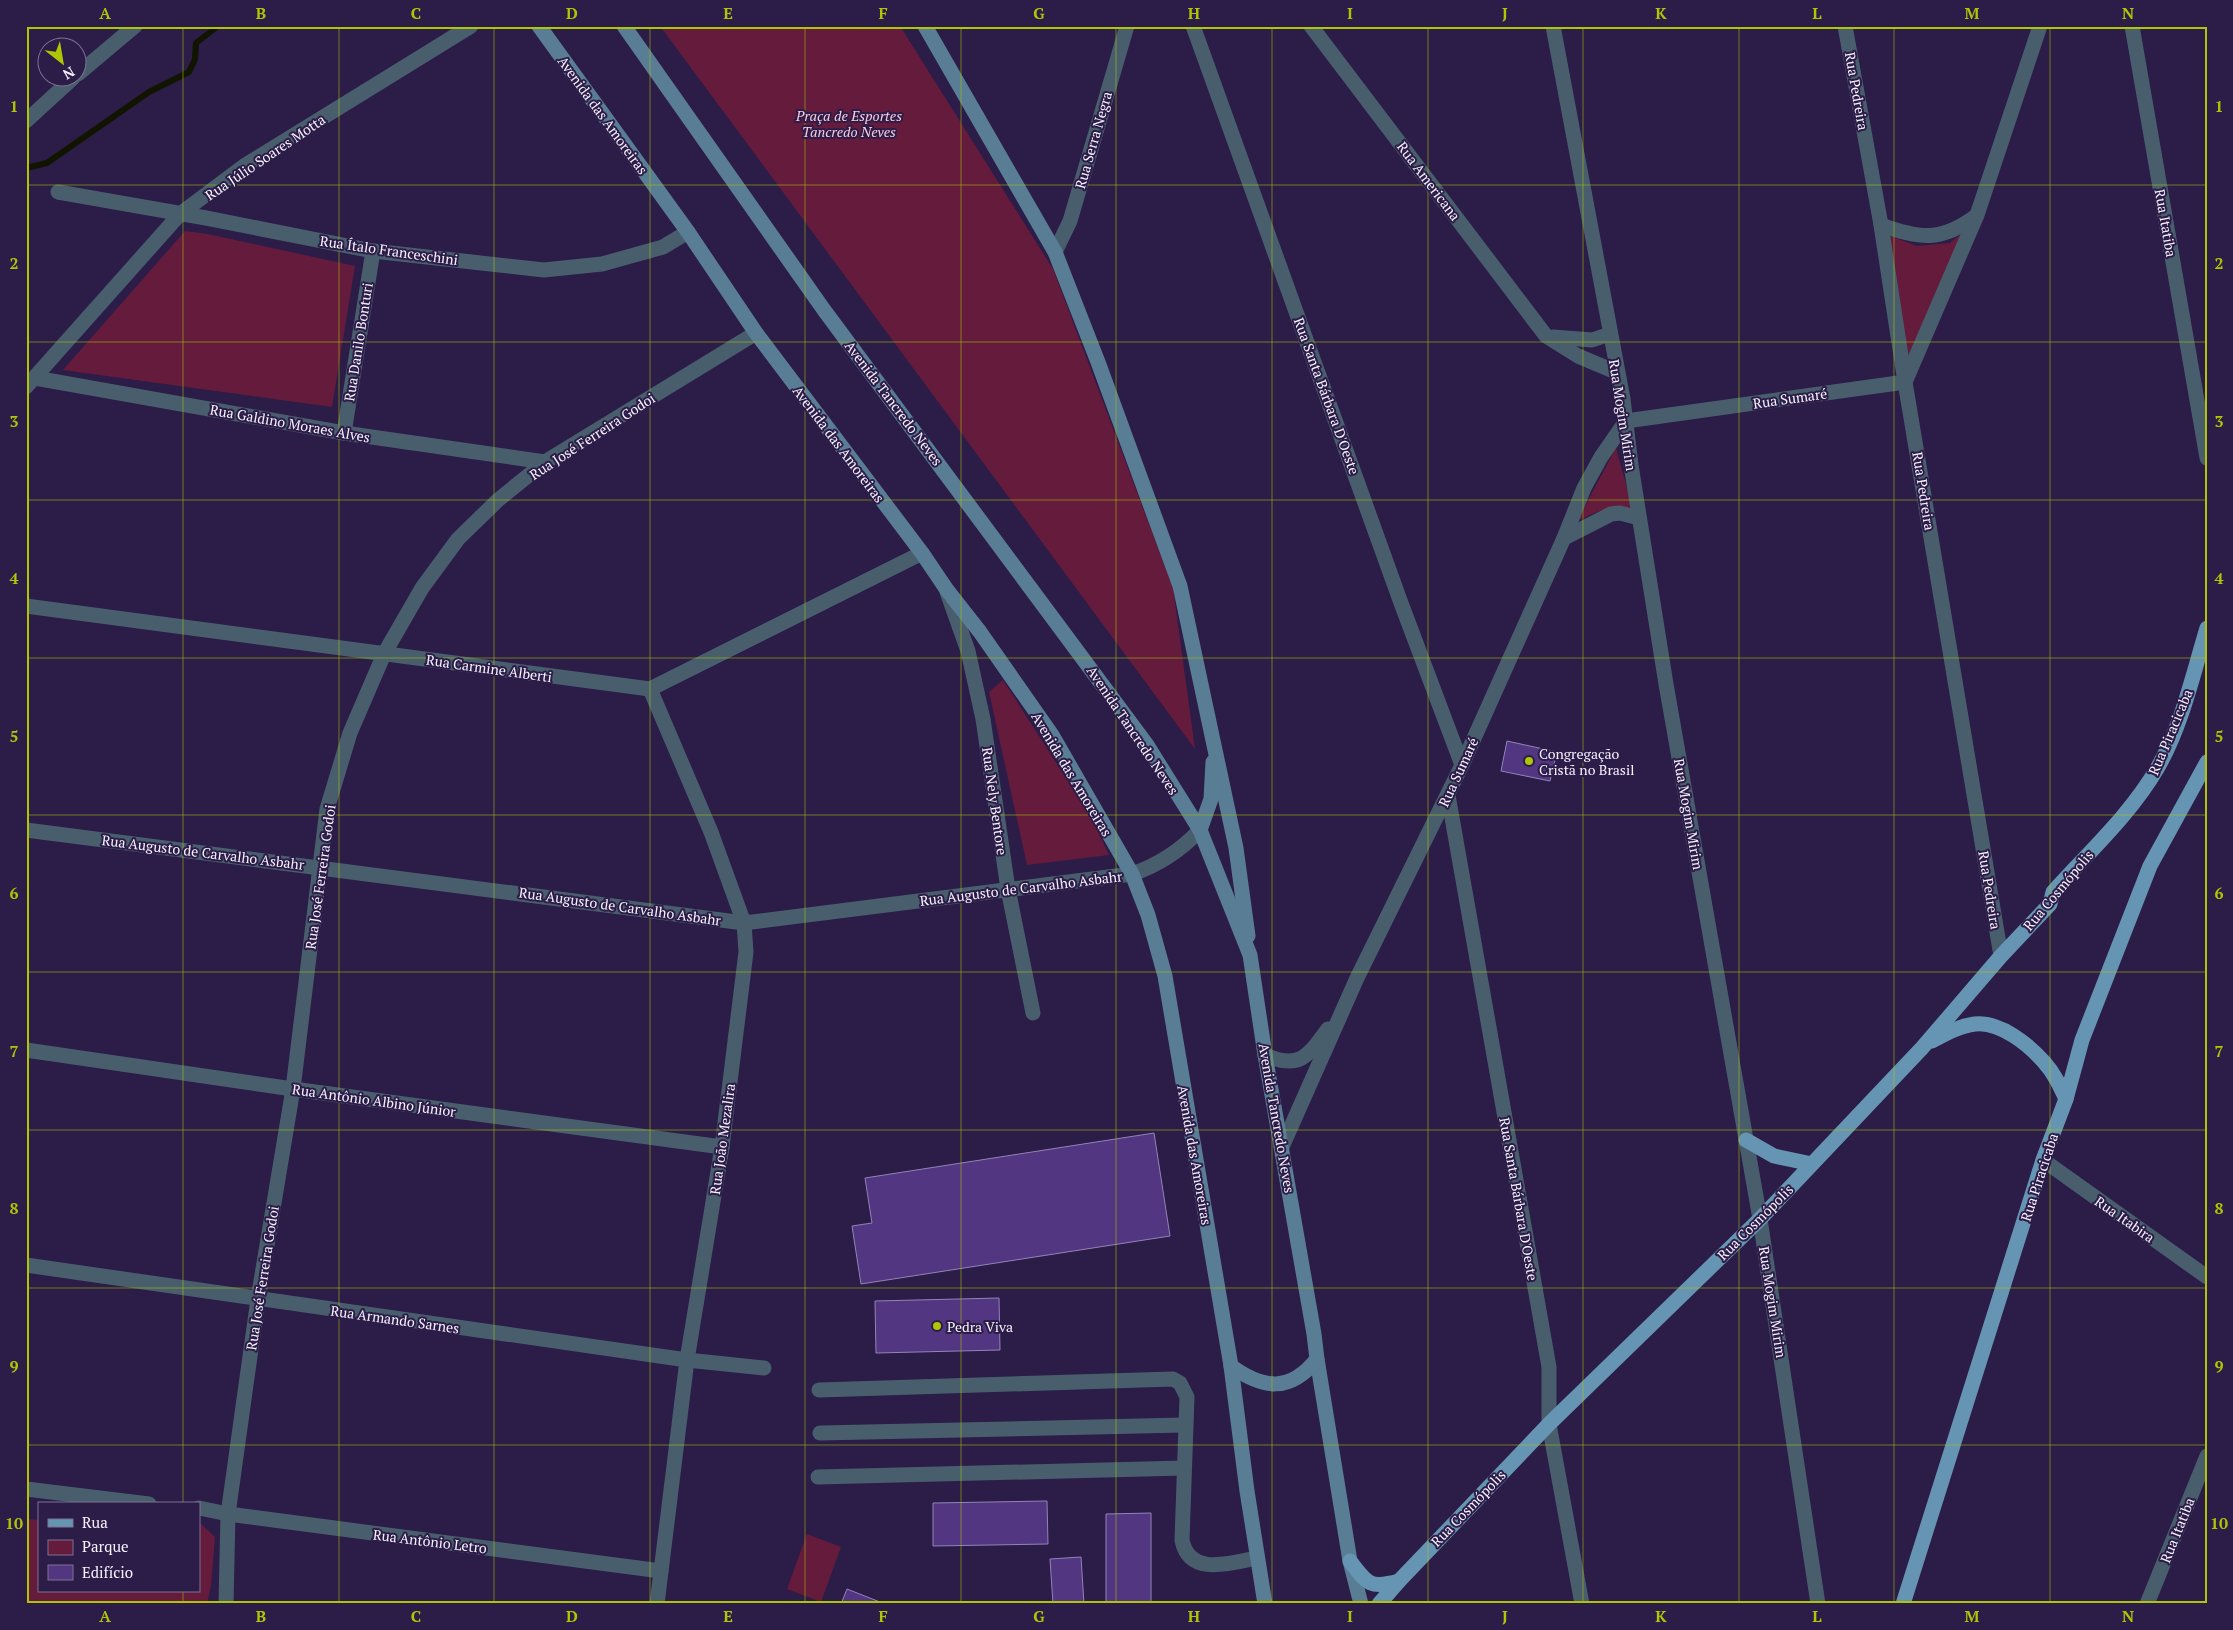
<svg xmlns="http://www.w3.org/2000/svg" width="2233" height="1630" viewBox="0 0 2233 1630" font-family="'PT Serif',serif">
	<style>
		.green { fill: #651b3c }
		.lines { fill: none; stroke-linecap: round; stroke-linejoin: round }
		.stream { stroke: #111500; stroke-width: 6 }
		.building { fill: #523682; stroke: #9384b8 }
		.street { stroke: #485e6d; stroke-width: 15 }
		.secondary { stroke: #597d94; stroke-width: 15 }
		.primary { stroke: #6695b3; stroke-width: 15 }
		.grid { fill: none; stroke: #afc505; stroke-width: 1; stroke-opacity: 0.55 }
		.poi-dot { fill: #afc505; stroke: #2c1c48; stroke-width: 2 }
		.labels { text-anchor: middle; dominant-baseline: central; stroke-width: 4; stroke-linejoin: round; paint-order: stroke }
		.street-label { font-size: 14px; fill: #f6f3fe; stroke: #2c1c48 }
		.park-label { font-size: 14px; font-style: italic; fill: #fecbdb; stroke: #2c1c48 }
		.poi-label { font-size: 14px; fill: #f6f3fe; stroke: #2c1c48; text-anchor: start }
		.neatline { fill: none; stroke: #afc505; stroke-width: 2 }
		.grid-label { font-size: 16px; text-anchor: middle; font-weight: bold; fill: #afc505 }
	</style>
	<rect width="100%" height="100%" fill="#2c1c48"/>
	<g class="green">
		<path d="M660,26H900L1053,269L1173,588L1195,749Z"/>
		<path d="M185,231L208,234L355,266L332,407L63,370Z"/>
		<path d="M1964,231L1907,359L1888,235L1917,246L1950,243Z"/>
		<path d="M1616,448L1633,510C1612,503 1597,512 1577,521Z"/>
		<path d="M1003,680L1091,817L1109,855L1027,865L989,692Z"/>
		<path d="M26,1519L39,1520V1591H199V1524H201L215,1537L211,1585L207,1604H26Z"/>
		<path d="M807,1534L841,1547L821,1602L787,1589Z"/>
	</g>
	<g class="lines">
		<path class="stream" d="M26,168L47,163L149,92L189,72L195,59L196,43L218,26"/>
	</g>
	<g class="building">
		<path d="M1507,741L1557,752L1550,781L1501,771Z"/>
		<path d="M1154,1133L1170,1236L861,1284L852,1226L872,1223L865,1178Z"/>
		<path d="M999,1298L1000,1350L876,1353L875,1301Z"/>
		<path d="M1047,1501L1048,1544L933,1546V1503Z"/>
		<path d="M1151,1513V1604H1106V1514Z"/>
		<path d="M1081,1557L1084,1604H1053L1050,1559Z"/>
		<path d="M847,1589L885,1604H841Z"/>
	</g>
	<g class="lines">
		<g class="street">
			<path d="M1193,26L1401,603L1462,765"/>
			<path d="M1311,26L1546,336L1578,356L1616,372"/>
			<path d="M1553,26L1623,399L1631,465L1666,684L1760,1219L1818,1604"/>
			<path d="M1845,26L1881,225L1905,382L2001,956"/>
			<path d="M2132,26L2207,458"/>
			<path d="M78,74L135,26"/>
			<path d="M26,121L73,78"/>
			<path d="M58,192L206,218L373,251L544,270L602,264L663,247L688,232"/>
			<path d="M1881,225C1920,239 1941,242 1976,216"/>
			<path d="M1055,252L1070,221L1127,26"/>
			<path d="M1553,337L1592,340L1610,334"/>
			<path d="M35,378L344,433L545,462"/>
			<path d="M26,387L180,214L244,166L471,26"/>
			<path d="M344,433L373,251"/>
			<path d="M1564,538L1611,514L1620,513L1639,518"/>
			<path d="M947,592L968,651L983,719L1008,889L1033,1013"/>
			<path d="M26,606L650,689L922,553"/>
			<path d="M650,689L711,832L744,923L746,952L722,1147L687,1360L657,1604"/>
			<path d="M1448,795L1549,1367V1424L1582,1604"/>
			<path d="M26,830L744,923L1132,874C1159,865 1180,851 1200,830"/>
			<path d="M26,1050L293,1089L722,1147"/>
			<path d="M1265,1055C1300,1070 1308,1056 1328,1029"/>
			<path d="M1282,1147L1357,978L1462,765L1564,538L1584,488L1601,457L1626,421L1905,382L1977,215L2040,26"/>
			<path d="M2043,1160L2207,1277"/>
			<path d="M26,1265L687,1360L764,1368"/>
			<path d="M819,1390L1173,1379L1180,1383L1187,1397L1182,1540C1189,1577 1231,1563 1257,1558"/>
			<path d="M820,1433L1184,1425"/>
			<path d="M818,1477L1184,1468"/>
			<path d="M26,1489L149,1504"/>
			<path d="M199,1508L228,1514L661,1571"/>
			<path d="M226,1604L228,1514L258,1299L293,1089L327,809L350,733L384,654L422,588L458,539L498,500L545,462L756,333"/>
			<path d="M2147,1604L2207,1456"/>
		</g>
		<g class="secondary">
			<path d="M539,26L688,232L756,333L922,553L947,590L980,632L1052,735L1132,874L1148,915L1165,976L1231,1366L1247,1491L1265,1604"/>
			<path d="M624,26L824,310L1147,745L1200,830L1250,955L1265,1055L1314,1334L1317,1359L1350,1561L1361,1604"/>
			<path d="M925,26L1055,252L1098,362L1180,586L1236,848L1248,936"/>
			<path d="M1200,830L1211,799L1213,762"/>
			<path d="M1231,1366C1263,1389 1290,1393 1317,1359"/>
		</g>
		<g class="primary">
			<path d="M1932,1041C1945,1034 1959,1026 1975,1024C2000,1021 2029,1045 2044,1062C2054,1073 2060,1086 2066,1099"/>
			<path d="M1746,1140L1774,1156L1812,1164"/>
			<path d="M1350,1561C1367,1584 1370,1589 1399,1581"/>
			<path d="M1379,1604L1399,1581L1549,1424L1760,1219L1922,1048L2001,956L2050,904L2053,892C2088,853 2131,814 2158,767C2182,725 2193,674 2207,628"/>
			<path d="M1903,1604L2043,1160L2066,1099L2082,1040L2150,866L2207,762"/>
		</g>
	</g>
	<path class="grid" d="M183,26V1504M339,26V1604M494,26V1604M650,26V1604M805,26V1604M961,26V1604M1116,26V1604M1272,26V1604M1428,26V1604M1583,26V1604M1739,26V1604M1894,26V1604M2050,26V1604M26,185H2207M26,342H2207M26,500H2207M26,658H2207M26,815H2207M26,972H2207M26,1130H2207M26,1288H2207M26,1445H2207M183,1591V1604"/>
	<g class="poi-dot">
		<circle cx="1529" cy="761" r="5"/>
		<circle cx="937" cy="1326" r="5"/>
	</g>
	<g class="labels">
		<g class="street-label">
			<text transform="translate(1857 91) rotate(80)">Rua Pedreira</text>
			<text transform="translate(603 115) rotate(54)">Avenida das Amoreiras</text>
			<text transform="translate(1093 140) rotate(-74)">Rua Serra Negra</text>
			<text transform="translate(265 157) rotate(-34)">Rua Júlio Soares Motta</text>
			<text transform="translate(1429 181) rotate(53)">Rua Americana</text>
			<text transform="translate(2166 223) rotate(80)">Rua Itatiba</text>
			<text transform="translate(389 250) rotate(8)">Rua Ítalo Franceschini</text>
			<text transform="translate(358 342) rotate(-81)">Rua Danilo Bonturi</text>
			<text transform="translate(1327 396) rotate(70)">Rua Santa Bárbara D'Oeste</text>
			<text transform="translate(1790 398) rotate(-8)">Rua Sumaré</text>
			<text transform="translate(894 403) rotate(53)">Avenida Tancredo Neves</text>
			<text transform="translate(1623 415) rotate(81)">Rua Mogim Mirim</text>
			<text transform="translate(290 423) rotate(10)">Rua Galdino Moraes Alves</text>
			<text transform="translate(592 436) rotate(-33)">Rua José Ferreira Godoi</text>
			<text transform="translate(839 444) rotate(53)">Avenida das Amoreiras</text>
			<text transform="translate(1924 491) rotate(81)">Rua Pedreira</text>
			<text transform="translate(489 668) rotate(8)">Rua Carmine Alberti</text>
			<text transform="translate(1133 730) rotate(56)">Avenida Tancredo Neves</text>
			<text transform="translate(2170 732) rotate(-67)">Rua Piracicaba</text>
			<text transform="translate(1458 772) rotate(-65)">Rua Sumaré</text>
			<text transform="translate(1072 774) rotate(59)">Avenida das Amoreiras</text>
			<text transform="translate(995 801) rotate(82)">Rua Nely Bentore</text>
			<text transform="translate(1689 814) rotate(80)">Rua Mogim Mirim</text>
			<text transform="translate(203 852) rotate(7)">Rua Augusto de Carvalho Asbahr</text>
			<text transform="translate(320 877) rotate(-82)">Rua José Ferreira Godoi</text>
			<text transform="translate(1021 888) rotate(-7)">Rua Augusto de Carvalho Asbahr</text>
			<text transform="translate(1990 890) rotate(81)">Rua Pedreira</text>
			<text transform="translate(2058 890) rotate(-50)">Rua Cosmópolis</text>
			<text transform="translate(620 906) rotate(8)">Rua Augusto de Carvalho Asbahr</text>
			<text transform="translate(374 1100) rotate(8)">Rua Antônio Albino Júnior</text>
			<text transform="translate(1277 1118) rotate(80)">Avenida Tancredo Neves</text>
			<text transform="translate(722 1139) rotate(-82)">Rua João Mezalira</text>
			<text transform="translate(1195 1155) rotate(80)">Avenida das Amoreiras</text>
			<text transform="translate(2039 1177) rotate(-72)">Rua Piracicaba</text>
			<text transform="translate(1519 1199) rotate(80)">Rua Santa Bárbara D'Oeste</text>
			<text transform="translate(2125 1219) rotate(35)">Rua Itabira</text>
			<text transform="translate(1755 1222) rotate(-45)">Rua Cosmópolis</text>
			<text transform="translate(262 1278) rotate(-81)">Rua José Ferreira Godoi</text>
			<text transform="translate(1773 1302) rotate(81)">Rua Mogim Mirim</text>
			<text transform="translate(395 1319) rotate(8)">Rua Armando Sarnes</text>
			<text transform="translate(1468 1508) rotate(-46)">Rua Cosmópolis</text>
			<text transform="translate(2177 1530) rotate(-68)">Rua Itatiba</text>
			<text transform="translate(430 1541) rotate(7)">Rua Antônio Letro</text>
		</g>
		<g class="park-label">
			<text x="849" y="115">Praça de Esportes<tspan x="849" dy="16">Tancredo Neves</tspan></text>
		</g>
		<g class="poi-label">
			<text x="1539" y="753">Congregação<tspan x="1539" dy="16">Cristã no Brasil</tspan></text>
			<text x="947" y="1326">Pedra Viva</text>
		</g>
	</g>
	<rect width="2233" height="1630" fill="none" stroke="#2c1c48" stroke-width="55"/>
	<rect x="38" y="1502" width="162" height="90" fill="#2c1c48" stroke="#7d7291"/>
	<rect x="48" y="1519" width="25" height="8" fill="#6695b3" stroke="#7d7291"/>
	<text x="82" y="1528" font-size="15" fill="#f6f3fe">Rua</text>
	<rect x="48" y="1540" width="25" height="15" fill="#651b3c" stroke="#7d7291"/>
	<text x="82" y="1552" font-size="15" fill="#f6f3fe">Parque</text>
	<rect x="48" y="1565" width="25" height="15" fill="#523682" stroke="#7d7291"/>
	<text x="82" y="1578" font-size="15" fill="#f6f3fe">Edifício</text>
	<g transform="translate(62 62) rotate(149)"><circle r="24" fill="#2c1c48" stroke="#7d7291"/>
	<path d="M0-4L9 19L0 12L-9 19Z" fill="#afc505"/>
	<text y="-8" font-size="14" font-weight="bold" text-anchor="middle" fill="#f6f3fe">N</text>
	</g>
	<rect x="28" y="28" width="2178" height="1574" class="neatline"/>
	<g class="grid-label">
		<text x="105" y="19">A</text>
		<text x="261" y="19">B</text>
		<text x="416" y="19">C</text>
		<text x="572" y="19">D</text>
		<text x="728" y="19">E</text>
		<text x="883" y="19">F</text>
		<text x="1039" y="19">G</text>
		<text x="1194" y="19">H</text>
		<text x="1350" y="19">I</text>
		<text x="1505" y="19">J</text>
		<text x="1661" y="19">K</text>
		<text x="1817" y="19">L</text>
		<text x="1972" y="19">M</text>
		<text x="2128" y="19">N</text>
		<text x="14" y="112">1</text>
		<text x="2219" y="112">1</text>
		<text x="14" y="269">2</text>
		<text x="2219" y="269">2</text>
		<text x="14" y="427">3</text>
		<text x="2219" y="427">3</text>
		<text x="14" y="584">4</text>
		<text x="2219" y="584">4</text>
		<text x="14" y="742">5</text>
		<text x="2219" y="742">5</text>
		<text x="14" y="899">6</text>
		<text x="2219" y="899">6</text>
		<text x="14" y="1057">7</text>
		<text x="2219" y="1057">7</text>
		<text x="14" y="1214">8</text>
		<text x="2219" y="1214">8</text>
		<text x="14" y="1372">9</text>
		<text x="2219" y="1372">9</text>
		<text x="14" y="1529">10</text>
		<text x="2219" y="1529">10</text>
		<text x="105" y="1622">A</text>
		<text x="261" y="1622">B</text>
		<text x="416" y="1622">C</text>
		<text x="572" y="1622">D</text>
		<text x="728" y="1622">E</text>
		<text x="883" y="1622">F</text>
		<text x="1039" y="1622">G</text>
		<text x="1194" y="1622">H</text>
		<text x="1350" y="1622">I</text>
		<text x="1505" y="1622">J</text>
		<text x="1661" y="1622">K</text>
		<text x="1817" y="1622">L</text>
		<text x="1972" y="1622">M</text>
		<text x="2128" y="1622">N</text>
	</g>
</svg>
